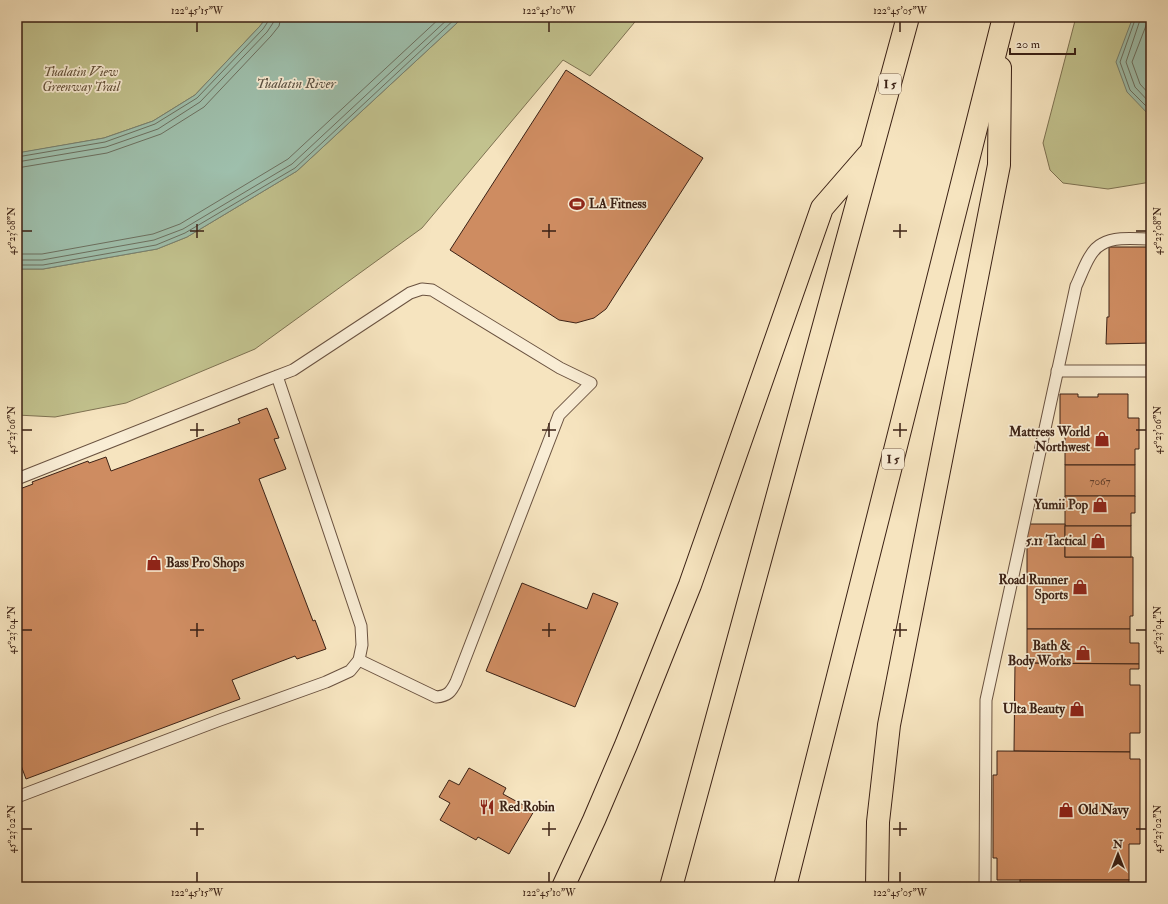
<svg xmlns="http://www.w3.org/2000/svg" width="1168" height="904" viewBox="0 0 1168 904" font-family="'IM FELL Double Pica',serif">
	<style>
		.green { fill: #c2c28e; stroke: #7e7252 }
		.water { fill: #9ebfac; stroke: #768070 }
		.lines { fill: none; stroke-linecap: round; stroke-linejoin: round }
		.shore { stroke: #6c7060; stroke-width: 1 }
		.building { fill: #ce8c61; stroke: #3b2115 }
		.lane-casing { stroke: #6a5240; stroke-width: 13 }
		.highway-casing { stroke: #3b2115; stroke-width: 24 }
		.lane { stroke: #f9edd5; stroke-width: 11 }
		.highway { stroke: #f6e4bf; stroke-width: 22 }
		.ticks { fill: none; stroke: #3b2115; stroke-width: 1.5 }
		.labels { text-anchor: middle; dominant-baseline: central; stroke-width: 3.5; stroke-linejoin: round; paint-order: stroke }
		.number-label { font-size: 11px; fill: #603c28 }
		.shield { fill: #f9edd5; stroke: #745e4f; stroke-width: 1 }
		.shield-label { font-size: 12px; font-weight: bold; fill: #3b2115 }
		.park-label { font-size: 13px; font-style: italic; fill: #645139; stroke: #f9edd5 }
		.poi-label { font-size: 13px; font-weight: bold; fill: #3b2115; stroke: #f9edd5; text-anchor: end }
		.water-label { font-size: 14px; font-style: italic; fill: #595042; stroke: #f9edd5 }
		.neatline { fill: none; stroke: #3b2115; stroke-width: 1.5 }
		.ticks-label { font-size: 10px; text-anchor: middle; fill: #3b2115 }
	</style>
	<rect width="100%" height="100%" fill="#f6e4bf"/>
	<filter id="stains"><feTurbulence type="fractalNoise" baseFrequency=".005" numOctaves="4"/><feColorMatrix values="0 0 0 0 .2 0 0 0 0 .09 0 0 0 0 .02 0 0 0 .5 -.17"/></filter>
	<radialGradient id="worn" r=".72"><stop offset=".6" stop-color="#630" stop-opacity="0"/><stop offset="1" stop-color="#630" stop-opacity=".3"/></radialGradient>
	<g class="green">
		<path d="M17,17H267L260,26L195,95L153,121L104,138L19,153H17Z"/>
		<path d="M462,17H639L590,76L563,60L422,228L255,349L126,403L55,417L17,415V269H43L157,249L187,237L297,171L457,23Z"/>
		<path d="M1076,17H1151V182L1108,189L1063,183L1050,170L1043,143Z"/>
	</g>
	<g class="water">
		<path d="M267,17H462L457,23L297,171L187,237L157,249L43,269H17V153L104,138L153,121L195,95L260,26Z"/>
		<path d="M1133,17H1151V117L1127,92L1116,62Z"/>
	</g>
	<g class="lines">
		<g class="shore">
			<path d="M1136,17L1120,62L1130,90L1151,111"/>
			<path d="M1141,17L1126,62L1135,87L1151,104"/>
			<path d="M1147,17V23L1132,62L1140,84L1151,96"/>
			<path d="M17,157L105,142L155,124L197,98L263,29L269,20L270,17"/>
			<path d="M17,162L106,147L158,129L200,102L267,32L273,23L275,17"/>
			<path d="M17,168L107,153L161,134L204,107L271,36L279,26L281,17"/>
			<path d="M17,254H42L153,234L180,224L288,159L441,17"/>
			<path d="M17,260H42L154,240L183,229L292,164L450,17"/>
			<path d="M17,265H43L156,245L185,233L295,168L457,17"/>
		</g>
	</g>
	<g class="building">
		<path d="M566,70L703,158L606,309L594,318L576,323L559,320L450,250Z"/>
		<path d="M1109,247H1151V343L1106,344L1107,317H1109Z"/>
		<path d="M1060,394H1078V397H1098V394H1128V418H1139V449H1135V465H1065V430H1060Z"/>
		<path d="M267,408L279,438L274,439L286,469L259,479L313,621L315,620L326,649L297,659L295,656L232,680L240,699L26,779L19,760L17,761V507L18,506L17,490L33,484L32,482L88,461L89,463L106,457L111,471L240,423L238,419Z"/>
		<rect x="1065" y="465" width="70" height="31"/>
		<path d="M1065,496H1135V513H1131V526H1065Z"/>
		<path d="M1027,524H1065V557H1133V616H1130V629H1027Z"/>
		<rect x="1065" y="526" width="66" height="31"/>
		<path d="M522,583L587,609L593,593L618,603L575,707L486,671Z"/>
		<path d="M1027,629H1130V643H1139V664L1027,663Z"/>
		<path d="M1015,663L1139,664V669H1130V685H1140V733H1130V752L1014,751Z"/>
		<path d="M997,751L1130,752V759H1140V844H1129V880H997V858H993V775H997Z"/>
		<path d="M469,768L506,788L503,794L534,811L509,854L478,837L476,840L440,820L450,803L439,797L449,780L459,785Z"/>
		<rect x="1020" y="880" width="109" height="7"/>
	</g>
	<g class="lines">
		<defs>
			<g id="lane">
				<path d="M1057,371H1151"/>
				<path d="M17,479L264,381L293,370L410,293L422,289L432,290L560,368L591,383L559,415L456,682C451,692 448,696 436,697L359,660L362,645L361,626L277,376"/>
				<path d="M17,797L220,720L326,682L350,671L359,660"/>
				<path d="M985,887L986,700L1076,286C1082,274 1089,250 1102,244C1116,236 1136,239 1151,239"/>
			</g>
			<g id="highway">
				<path d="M563,887L594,820L626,745L690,585L822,208L868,155"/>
				<path d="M671,887L908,17"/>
				<path d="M785,887L1004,17"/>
				<path d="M877,887L878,822L889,725L999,165L1000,68"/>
			</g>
		</defs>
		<use href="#lane" class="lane-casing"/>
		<use href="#highway" class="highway-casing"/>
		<use href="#lane" class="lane"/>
		<use href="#highway" class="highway"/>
	</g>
	<path class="ticks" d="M197,22V32M549,22V32M900,22V32M197,224V238M549,224V238M900,224V238M22,231H32M190,231H204M542,231H556M893,231H907M1136,231H1146M197,423V437M549,423V437M900,423V437M22,430H32M190,430H204M542,430H556M893,430H907M1136,430H1146M197,623V637M549,623V637M900,623V637M22,630H32M190,630H204M542,630H556M893,630H907M1136,630H1146M197,822V836M549,822V836M900,822V836M22,829H32M190,829H204M542,829H556M893,829H907M1136,829H1146M197,872V882M549,872V882M900,872V882"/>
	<defs>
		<symbol id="stadium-bare" viewBox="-9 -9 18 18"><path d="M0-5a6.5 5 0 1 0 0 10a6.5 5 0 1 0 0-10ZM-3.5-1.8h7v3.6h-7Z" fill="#8f2418" stroke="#f9edd5" stroke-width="2.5" paint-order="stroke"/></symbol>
		<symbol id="shop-bare" viewBox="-9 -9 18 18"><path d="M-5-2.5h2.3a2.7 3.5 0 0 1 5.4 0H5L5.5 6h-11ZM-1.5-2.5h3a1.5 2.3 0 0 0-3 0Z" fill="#8f2418" stroke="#f9edd5" stroke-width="2.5" paint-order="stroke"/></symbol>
		<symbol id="restaurant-bare" viewBox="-9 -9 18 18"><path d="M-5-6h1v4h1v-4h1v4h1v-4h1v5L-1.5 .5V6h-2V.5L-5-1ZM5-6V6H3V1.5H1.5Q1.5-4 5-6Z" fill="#8f2418" stroke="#f9edd5" stroke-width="2.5" paint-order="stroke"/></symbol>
	</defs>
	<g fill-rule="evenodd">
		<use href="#stadium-bare" x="566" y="193" width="22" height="22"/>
		<use href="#shop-bare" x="1091" y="428" width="22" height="22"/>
		<use href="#shop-bare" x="1089" y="494" width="22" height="22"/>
		<use href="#shop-bare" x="1087" y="530" width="22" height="22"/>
		<use href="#shop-bare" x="143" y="552" width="22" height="22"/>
		<use href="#shop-bare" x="1069" y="576" width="22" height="22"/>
		<use href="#shop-bare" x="1072" y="642" width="22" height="22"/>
		<use href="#shop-bare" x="1066" y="698" width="22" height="22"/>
		<use href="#restaurant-bare" x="476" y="796" width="22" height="22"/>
		<use href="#shop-bare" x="1055" y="799" width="22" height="22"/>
	</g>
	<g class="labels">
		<g class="number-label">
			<text x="1100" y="481">7067</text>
		</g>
		<g class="shield">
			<rect x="879" y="74" width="22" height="20" rx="3"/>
			<rect x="882" y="449" width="22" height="20" rx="3"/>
		</g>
		<g class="shield-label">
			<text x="890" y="84">I 5</text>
			<text x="893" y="459">I 5</text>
		</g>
		<g class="park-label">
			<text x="81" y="72">Tualatin View<tspan x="81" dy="15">Greenway Trail</tspan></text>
		</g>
		<g class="poi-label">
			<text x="589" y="204" text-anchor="start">LA Fitness</text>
			<text x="1090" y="432">Mattress World<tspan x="1090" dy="15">Northwest</tspan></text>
			<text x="1088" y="505">Yumii Pop</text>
			<text x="1086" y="541">5.11 Tactical</text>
			<text x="166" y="563" text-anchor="start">Bass Pro Shops</text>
			<text x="1068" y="580">Road Runner<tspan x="1068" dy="15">Sports</tspan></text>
			<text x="1071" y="646">Bath &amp;<tspan x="1071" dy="15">Body Works</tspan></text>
			<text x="1065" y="709">Ulta Beauty</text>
			<text x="499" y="807" text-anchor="start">Red Robin</text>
			<text x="1078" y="810" text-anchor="start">Old Navy</text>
		</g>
		<g class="water-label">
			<text x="296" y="83">Tualatin River</text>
		</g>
	</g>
	<rect width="1168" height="904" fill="none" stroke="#f6e4bf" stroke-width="44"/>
	<g transform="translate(1118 854)" stroke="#f9edd5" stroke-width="3" paint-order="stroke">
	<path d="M0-3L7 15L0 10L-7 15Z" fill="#3b2115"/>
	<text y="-6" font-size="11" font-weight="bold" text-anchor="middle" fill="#3b2115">N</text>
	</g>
	<path d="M1010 48v6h65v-6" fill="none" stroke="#3b2115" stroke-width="2"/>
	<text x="1016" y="48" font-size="12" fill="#3b2115" stroke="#f9edd5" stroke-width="3" paint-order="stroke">20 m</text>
	<rect x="22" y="22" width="1124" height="860" class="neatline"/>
	<g class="ticks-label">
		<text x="197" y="14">122°45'15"W</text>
		<text x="549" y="14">122°45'10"W</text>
		<text x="900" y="14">122°45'05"W</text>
		<text transform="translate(11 231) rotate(-90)" y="4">45°23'08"N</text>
		<text transform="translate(1157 231) rotate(-90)" y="4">45°23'08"N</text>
		<text transform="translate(11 430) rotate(-90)" y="4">45°23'06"N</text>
		<text transform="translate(1157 430) rotate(-90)" y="4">45°23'06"N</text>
		<text transform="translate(11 630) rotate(-90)" y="4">45°23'04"N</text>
		<text transform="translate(1157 630) rotate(-90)" y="4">45°23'04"N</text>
		<text transform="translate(11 829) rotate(-90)" y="4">45°23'02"N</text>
		<text transform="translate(1157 829) rotate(-90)" y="4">45°23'02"N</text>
		<text x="197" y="896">122°45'15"W</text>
		<text x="549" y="896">122°45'10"W</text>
		<text x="900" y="896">122°45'05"W</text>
	</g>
	<rect width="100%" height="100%" filter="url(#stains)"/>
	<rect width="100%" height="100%" fill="url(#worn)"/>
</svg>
